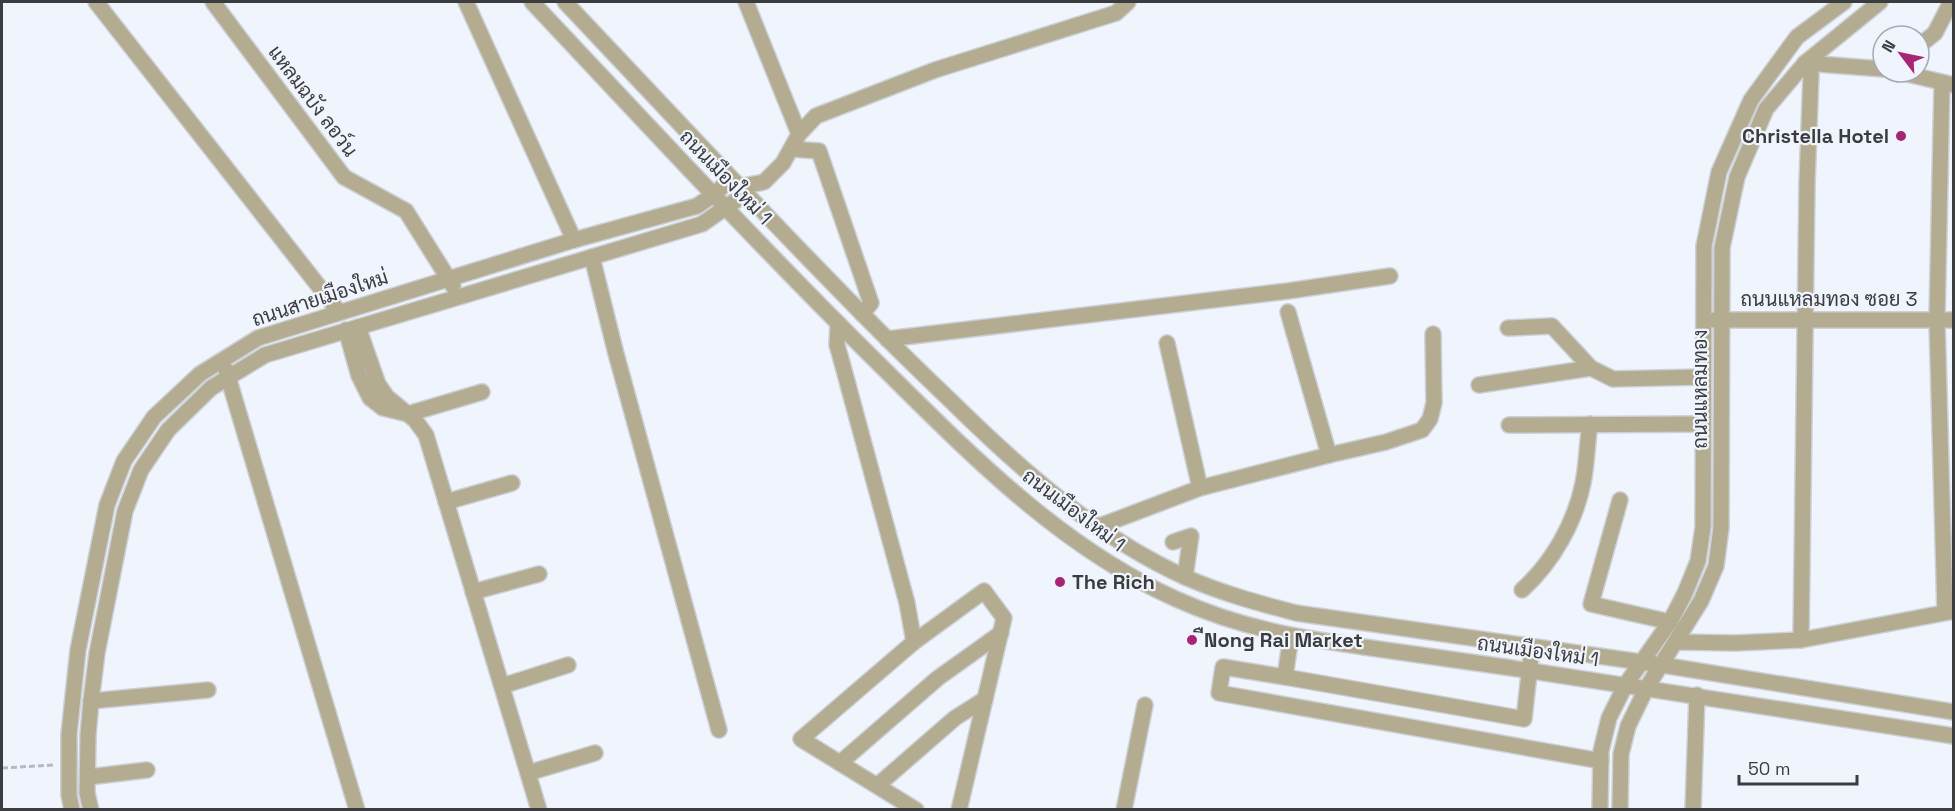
<svg xmlns="http://www.w3.org/2000/svg" width="1955" height="811" viewBox="0 0 1955 811" font-family="'Space Grotesk',Sarabun,sans-serif">
	<style>
		.lines { fill: none; stroke-linecap: round; stroke-linejoin: round }
		.minor-casing { stroke: #ccd0d7; stroke-width: 18 }
		.path { stroke: #b6bac0; stroke-width: 3; stroke-dasharray: 6 3; stroke-linecap: butt }
		.minor { stroke: #b4ac91; stroke-width: 15 }
		.poi-dot { fill: #a62675; stroke: #f0f5fd; stroke-width: 2 }
		.labels { text-anchor: middle; dominant-baseline: central; stroke-width: 4.5; stroke-linejoin: round; paint-order: stroke }
		.street-label { font-size: 20px; fill: #3a3c3f; stroke: #f0f5fd }
		.poi-label { font-size: 20px; font-weight: bold; fill: #3a3c3f; stroke: #f0f5fd; text-anchor: start }
	</style>
	<rect width="100%" height="100%" fill="#f0f5fd"/>
	<g class="lines">
		<defs>
			<g id="minor">
				<path d="M96,2L339,312"/>
				<path d="M213,2L344,177L406,211L453,286"/>
				<path d="M466,2L574,240"/>
				<path d="M532,2C647,124 761,248 881,366C970,454 1060,547 1176,599C1242,629 1301,638 1371,648C1416,654 1460,661 1505,667C1654,689 1804,712 1954,736"/>
				<path d="M565,2C655,97 744,193 836,287C873,325 911,363 950,400C1020,469 1095,536 1185,577C1221,593 1258,603 1296,613L1662,665L1954,712"/>
				<path d="M746,2L799,134"/>
				<path d="M1919,46L1935,33L1951,2"/>
				<path d="M1805,63L1883,69"/>
				<path d="M1899,72L1954,85"/>
				<path d="M1942,83L1937,320L1945,612"/>
				<path d="M791,149L819,151L871,303L862,314"/>
				<path d="M738,187L764,182L783,163L799,134L816,116L935,70L1116,13L1128,2"/>
				<path d="M592,257L615,350L719,730"/>
				<path d="M1288,312L1329,455"/>
				<path d="M1714,320H1954"/>
				<path d="M838,323L837,345L841,359L907,603L914,642"/>
				<path d="M358,327L378,384L387,397L415,420L426,435L539,810"/>
				<path d="M1508,328L1552,326L1591,368"/>
				<path d="M346,330L359,376L370,398L383,408L408,414L482,392"/>
				<path d="M887,339L1288,291L1390,276"/>
				<path d="M1167,343L1200,488"/>
				<path d="M226,370L357,810"/>
				<path d="M1479,385L1591,368L1613,379L1703,377"/>
				<path d="M1509,425L1703,424"/>
				<path d="M1620,500L1591,604L1670,622"/>
				<path d="M446,502L512,483"/>
				<path d="M1097,527L1200,488L1329,455L1386,442L1422,430L1430,419L1434,403L1433,334"/>
				<path d="M1173,542L1191,536L1185,577"/>
				<path d="M1522,590C1552,563 1575,523 1583,483C1587,464 1587,443 1590,424"/>
				<path d="M473,592L539,574"/>
				<path d="M1291,636L1285,677L1223,667L1219,693L1601,761"/>
				<path d="M1801,640L1807,183L1811,74L1805,63"/>
				<path d="M1676,642L1735,643L1801,640L1954,611"/>
				<path d="M1285,677L1524,719L1532,647"/>
				<path d="M502,686L568,665"/>
				<path d="M91,701L208,690"/>
				<path d="M840,763L938,678L1001,633"/>
				<path d="M528,773L595,753"/>
				<path d="M88,777L147,770"/>
				<path d="M878,785L955,718L985,699"/>
				<path d="M72,810L69,795V734L78,650L107,505L124,461L154,417L200,374L258,338L574,240L697,206L713,195L731,179"/>
				<path d="M91,810L87,793L88,735L91,701L97,653L125,511L141,470L168,430L211,388L265,355L702,224L745,194"/>
				<path d="M916,810L801,739L914,642L984,591L1004,618L959,810"/>
				<path d="M1124,810L1145,705"/>
				<path d="M1600,810L1601,751L1609,718L1626,684L1670,622L1685,593L1698,561L1703,527L1704,246L1719,172L1751,100L1797,37L1844,2"/>
				<path d="M1620,810L1621,754L1628,726L1647,687L1701,601L1716,566L1721,528L1722,248L1737,177L1766,109L1805,63L1880,2"/>
				<path d="M1693,810L1697,695"/>
			</g>
		</defs>
		<use href="#minor" class="minor-casing"/>
		<path class="path" d="M2,768L54,765"/>
		<use href="#minor" class="minor"/>
	</g>
	<g class="poi-dot">
		<circle cx="1901" cy="136" r="6"/>
		<circle cx="1060" cy="582" r="6"/>
		<circle cx="1192" cy="640" r="6"/>
	</g>
	<g class="labels">
		<g class="street-label">
			<text transform="translate(313 101) rotate(53)">แหลมฉบัง ลอว์น</text>
			<text transform="translate(726 177) rotate(46)">ถนนเมืองใหม่ 1</text>
			<text transform="translate(320 298) rotate(-18)">ถนนสายเมืองใหม่</text>
			<text x="1829" y="299">ถนนแหลมทอง ซอย 3</text>
			<text transform="translate(1700 389) rotate(-90)">ถนนแหลมทอง</text>
			<text transform="translate(1074 510) rotate(37)">ถนนเมืองใหม่ 1</text>
			<text transform="translate(1538 651) rotate(8)">ถนนเมืองใหม่ 1</text>
		</g>
		<g class="poi-label">
			<text x="1889" y="136" text-anchor="end">Christella Hotel</text>
			<text x="1072" y="582">The Rich</text>
			<text x="1204" y="640">ืNong Rai Market</text>
		</g>
	</g>
	<rect width="1955" height="811" fill="none" stroke="#3a3c3f" stroke-width="6"/>
	<g transform="translate(1901 54) rotate(302)"><circle r="28" fill="#f0f5fd" stroke="#a7abb1" stroke-width="1.5"/>
	<path d="M0-4.5L10 22L0 15L-10 22Z" fill="#a62675"/>
	<text y="-9" font-size="16" font-weight="bold" text-anchor="middle" fill="#3a3c3f">N</text>
	</g>
	<path d="M1739 775v9h118v-9" fill="none" stroke="#3a3c3f" stroke-width="3"/>
	<text x="1748" y="775" font-size="18" fill="#3a3c3f" stroke="#f0f5fd" stroke-width="4.5" paint-order="stroke">50 m</text>
</svg>
